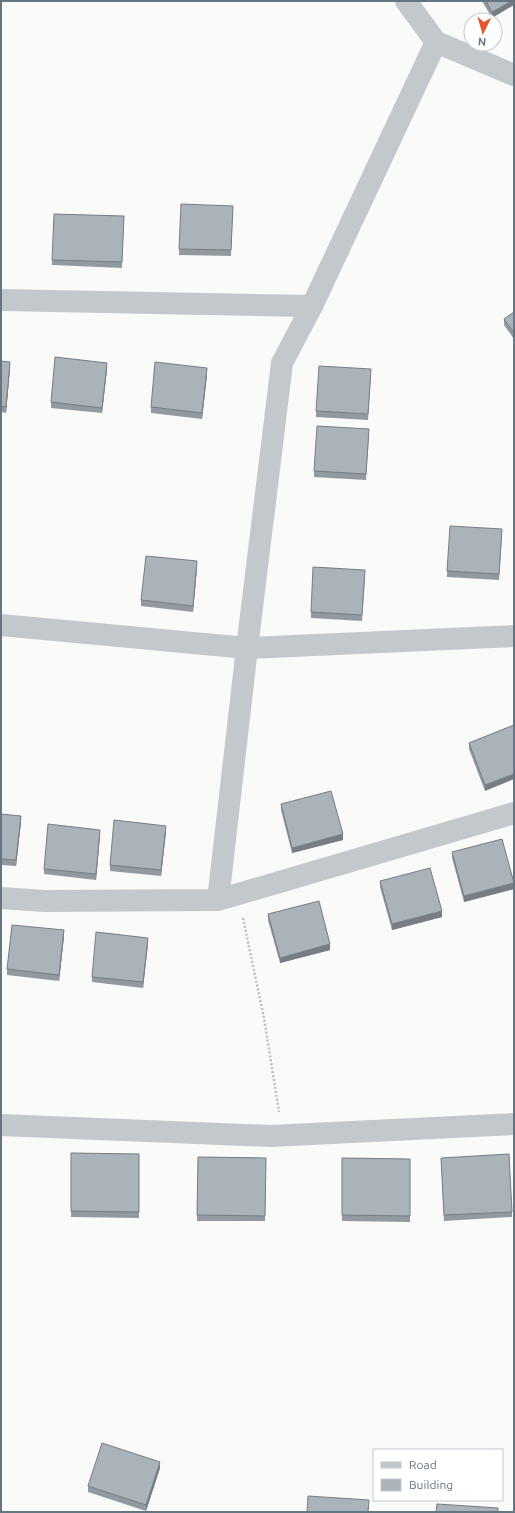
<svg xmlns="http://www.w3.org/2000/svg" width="515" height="1513" viewBox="0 0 515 1513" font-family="Ubuntu,sans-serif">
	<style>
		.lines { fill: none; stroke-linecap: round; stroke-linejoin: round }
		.path { stroke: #bbbfc2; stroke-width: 2.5; stroke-dasharray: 2 2; stroke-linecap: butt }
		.street { stroke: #c3c8cc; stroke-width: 22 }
		.wall { fill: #929a9f }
		.shaded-wall { fill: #777d82 }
		.building { fill: #aab3b9; stroke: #777d82 }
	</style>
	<rect width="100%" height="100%" fill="#fafaf8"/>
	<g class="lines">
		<path class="path" d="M243,918L264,1018L279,1112"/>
		<g class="street">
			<path d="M406,1L436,42L514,75"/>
			<path d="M1,300L312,306"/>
			<path d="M1,625L247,648L514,636"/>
			<path d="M1,898L45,901L218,900L514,813"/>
			<path d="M218,900L247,648L282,363L312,306L436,42"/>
			<path d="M1,1125L271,1136L514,1124"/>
		</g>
	</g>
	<g class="wall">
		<path d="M482,1H514L492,18Z"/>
		<path d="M233,206L231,256L179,255V249Z"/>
		<path d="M124,216L122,268L52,265V260Z"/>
		<path d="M514,312V339L504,325V319Z"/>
		<path d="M1,361L10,368L6,413L1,412Z"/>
		<path d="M107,369L102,413L51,408V402Z"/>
		<path d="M207,374L202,419L151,413V407Z"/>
		<path d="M371,375L368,420L316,417V411Z"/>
		<path d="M369,435L366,480L314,477V471Z"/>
		<path d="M502,535L499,580L447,577V571Z"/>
		<path d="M197,567L193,612L141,606V600Z"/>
		<path d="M365,576L362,621L311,618V612Z"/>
		<path d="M514,725L485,791L469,749V743Z"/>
		<path d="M281,804L343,840L292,853L281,810Z"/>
		<path d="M1,814L21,822L16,866L1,865Z"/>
		<path d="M166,831L161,876L110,871V865Z"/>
		<path d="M100,835L96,880L44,874V869Z"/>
		<path d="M452,852L514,889L464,902L452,858Z"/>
		<path d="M380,881L442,917L392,930L380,887Z"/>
		<path d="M268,914L330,950L280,963L268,920Z"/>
		<path d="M64,936L59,981L7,975V969Z"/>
		<path d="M148,943L143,988L92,982V977Z"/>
		<path d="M71,1153L139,1154V1218L71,1217Z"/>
		<path d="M198,1157L266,1158L265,1221H197Z"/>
		<path d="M342,1158L410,1159V1222L342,1221Z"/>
		<path d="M441,1158L512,1212V1217L444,1221Z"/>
		<path d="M160,1468L146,1511L88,1492V1486Z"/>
	</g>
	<g class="shaded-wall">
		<path d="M512,1H514V5L492,18V12Z"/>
		<path d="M10,362V368L6,413V407Z"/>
		<path d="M107,363V369L102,413V408Z"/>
		<path d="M207,368V374L202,419V413Z"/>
		<path d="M197,561V567L193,612V606Z"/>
		<path d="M514,774V779L485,791V785Z"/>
		<path d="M21,816V822L16,866V860Z"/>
		<path d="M166,826V831L161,876V870Z"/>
		<path d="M100,830V835L96,880V874Z"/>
		<path d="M343,834V840L292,853V848Z"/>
		<path d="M514,883V889L464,902V896Z"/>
		<path d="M442,911V917L392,930V924Z"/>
		<path d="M64,930V936L59,981V975Z"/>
		<path d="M148,938V943L143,988V982Z"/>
		<path d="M330,944V950L280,963V958Z"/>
		<path d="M160,1462V1468L146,1511V1505Z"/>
	</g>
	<g class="building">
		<path d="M486,1H512L492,12Z"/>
		<path d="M181,204L233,206L231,250L179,249Z"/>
		<path d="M54,214L124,216L122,262L52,260Z"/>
		<path d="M514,312V333L504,319Z"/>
		<path d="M55,357L107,363L102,408L51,402Z"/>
		<path d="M1,361L10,362L6,407L1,406Z"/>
		<path d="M155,362L207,368L202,413L151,407Z"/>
		<path d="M319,366L371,369L368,414L316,411Z"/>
		<path d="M317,426L369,429L366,474L314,471Z"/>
		<path d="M450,526L502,529L499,574L447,571Z"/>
		<path d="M146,556L197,561L193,606L141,600Z"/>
		<path d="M313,567L365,570L362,615L311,612Z"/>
		<path d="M514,725V774L485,785L469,743Z"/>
		<path d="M331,791L343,834L292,848L281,804Z"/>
		<path d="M1,814L21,816L16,860L1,859Z"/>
		<path d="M114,820L166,826L161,870L110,865Z"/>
		<path d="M48,824L100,830L96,874L44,869Z"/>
		<path d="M502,839L514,883L464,896L452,852Z"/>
		<path d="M430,868L442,911L392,924L380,881Z"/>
		<path d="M319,901L330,944L280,958L268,914Z"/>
		<path d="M12,925L64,930L59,975L7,969Z"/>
		<path d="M96,932L148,938L143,982L92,977Z"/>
		<path d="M71,1153L139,1154V1212L71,1211Z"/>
		<path d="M509,1154L512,1212L444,1215L441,1158Z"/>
		<path d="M198,1157L266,1158L265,1216L197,1215Z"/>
		<path d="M342,1158L410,1159V1216L342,1215Z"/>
		<path d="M102,1443L160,1462L146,1505L88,1486Z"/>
		<path d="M308,1496L369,1500L368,1512H307Z"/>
		<path d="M437,1504L498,1508V1512H436Z"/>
	</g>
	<rect width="515" height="1513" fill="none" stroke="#657683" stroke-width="4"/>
	<rect x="373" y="1449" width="130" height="52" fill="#ffffff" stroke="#c1c8cd"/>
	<rect x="381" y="1462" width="20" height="6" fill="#c3c8cc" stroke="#c1c8cd"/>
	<text x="409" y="1469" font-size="12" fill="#657683">Road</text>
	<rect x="381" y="1479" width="20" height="12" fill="#aab3b9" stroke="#c1c8cd"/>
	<text x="409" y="1489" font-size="12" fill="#657683">Building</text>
	<g transform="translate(483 32) rotate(185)"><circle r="19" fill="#ffffff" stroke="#c1c8cd"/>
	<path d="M0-3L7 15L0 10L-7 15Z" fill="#e4572e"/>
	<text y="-6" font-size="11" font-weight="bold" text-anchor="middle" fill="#657683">N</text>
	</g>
</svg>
